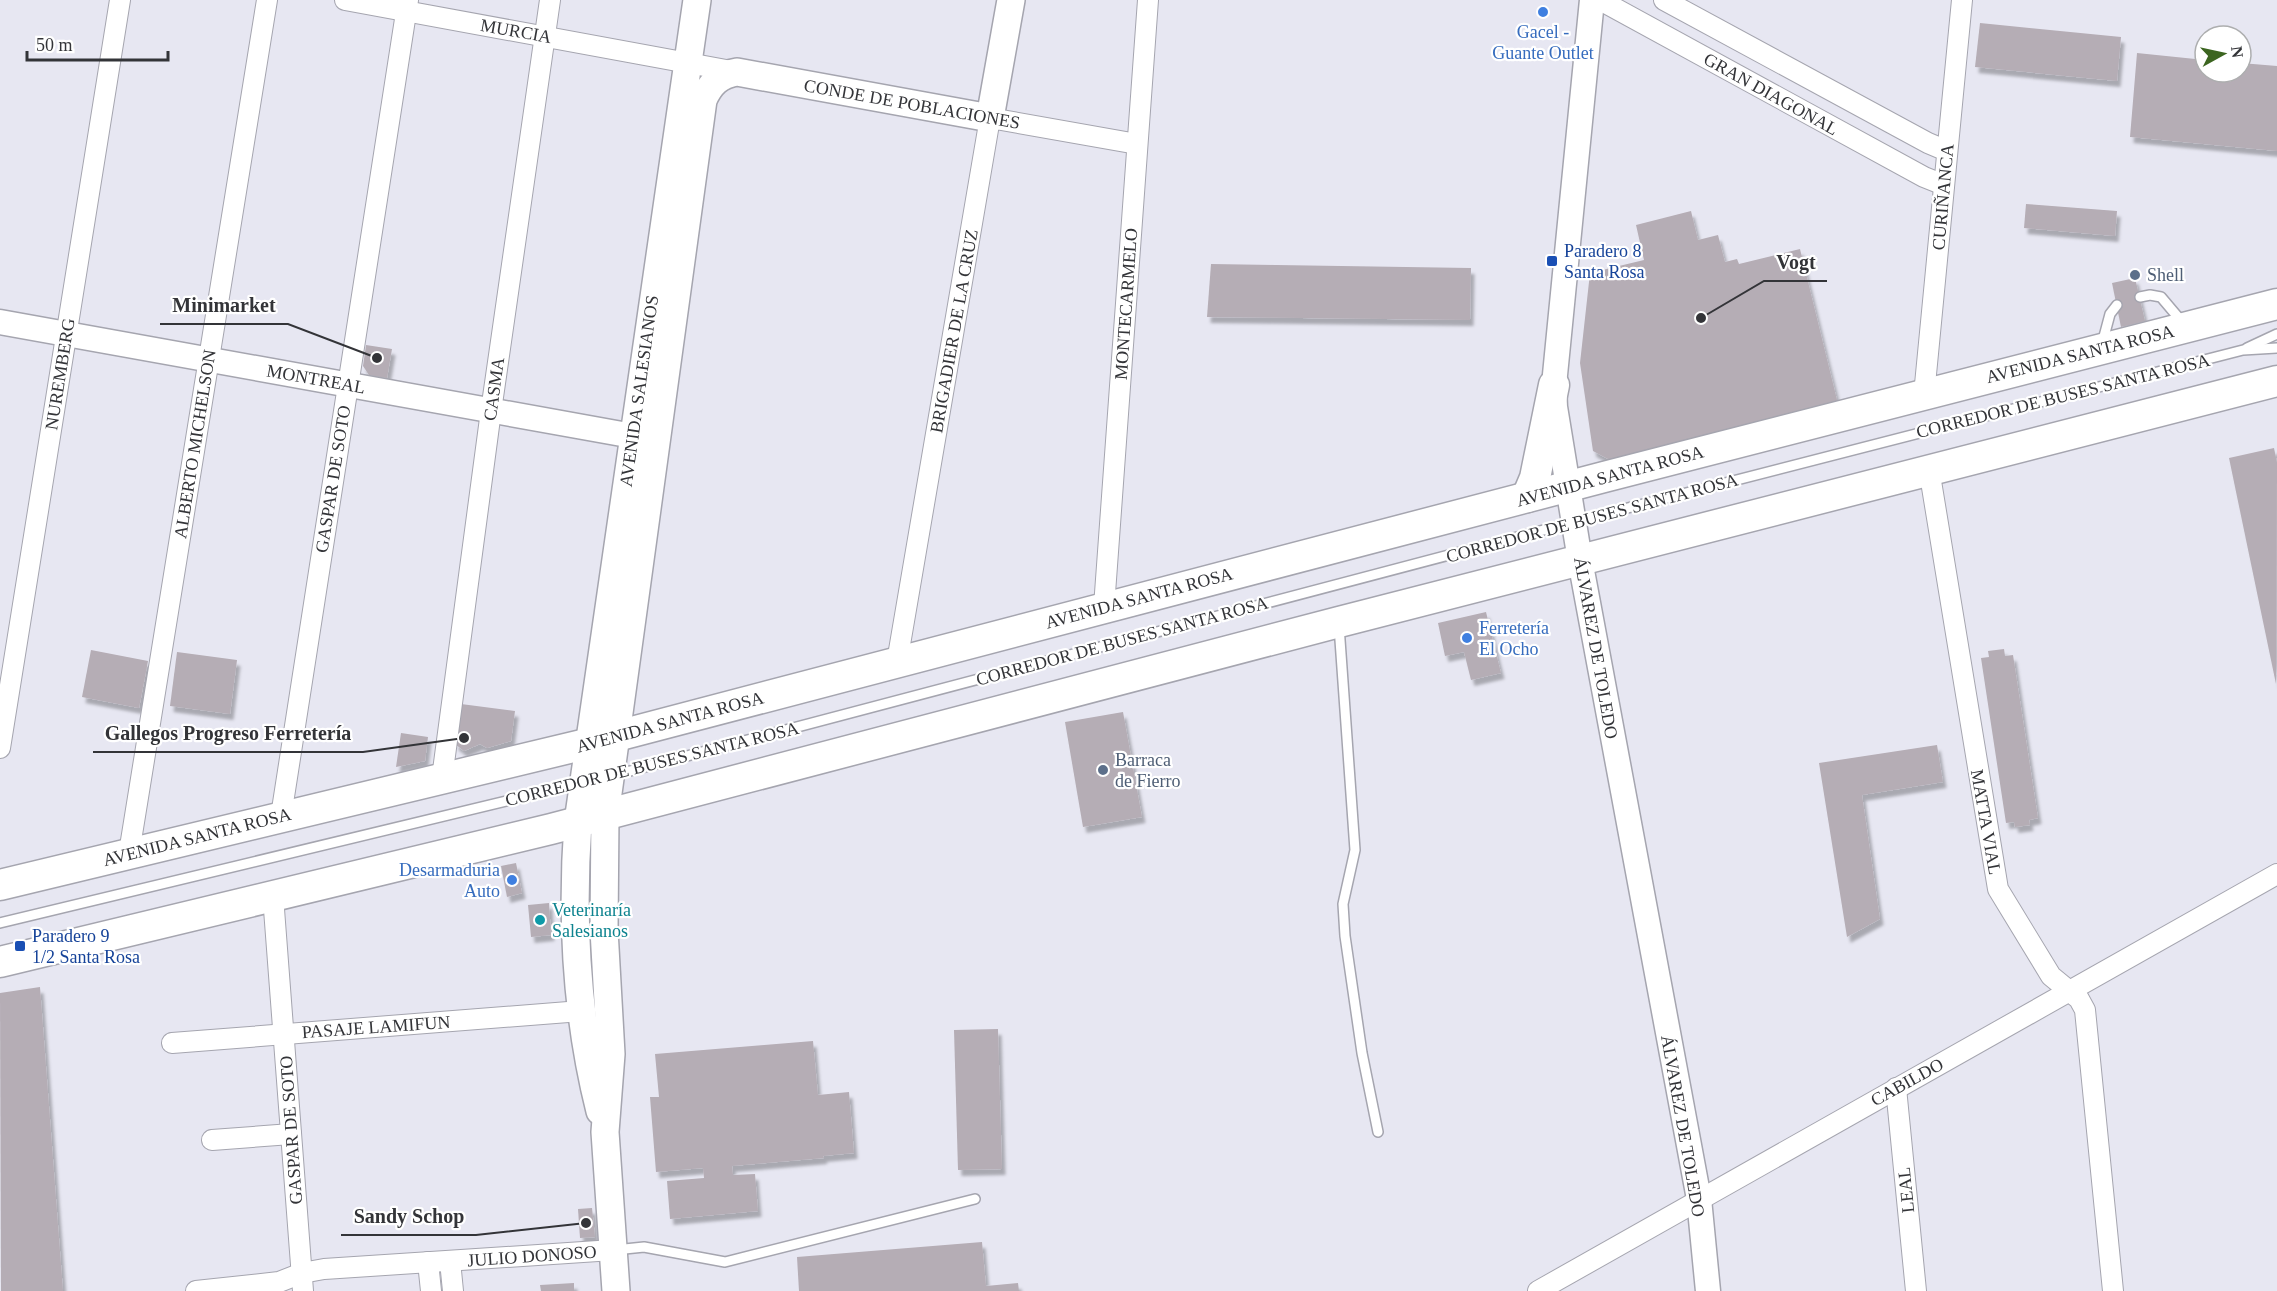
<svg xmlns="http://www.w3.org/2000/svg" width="2277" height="1291" viewBox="0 0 2277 1291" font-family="'Times New Roman',serif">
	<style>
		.building { fill: #b5adb5; filter: url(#shadow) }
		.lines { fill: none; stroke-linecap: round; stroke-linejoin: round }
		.service-casing { stroke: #a5a5af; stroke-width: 12 }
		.minor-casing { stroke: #a5a5af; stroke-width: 22 }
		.tertiary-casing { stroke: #a5a5af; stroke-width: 27 }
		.secondary-casing { stroke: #a5a5af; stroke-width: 30 }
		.primary-casing { stroke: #a5a5af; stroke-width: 33 }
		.service { stroke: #fff; stroke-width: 9 }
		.minor { stroke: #fff; stroke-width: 20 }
		.tertiary { stroke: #fff; stroke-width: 24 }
		.secondary { stroke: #fff; stroke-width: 27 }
		.primary { stroke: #fff; stroke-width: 30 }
		.shop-dot { fill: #3f7fe0; stroke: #fff; stroke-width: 2 }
		.transit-dot { fill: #1a4fb4; stroke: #fff; stroke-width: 2 }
		.service-dot { fill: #5c6f8a; stroke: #fff; stroke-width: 2 }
		.culture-dot { fill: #0f9aa8; stroke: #fff; stroke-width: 2 }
		.labels { text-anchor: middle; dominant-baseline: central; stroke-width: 4.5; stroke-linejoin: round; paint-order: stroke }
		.street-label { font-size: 18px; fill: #333438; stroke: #fff }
		.shop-label { font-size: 18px; fill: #366cbe; stroke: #fff }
		.transit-label { font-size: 18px; fill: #164399; stroke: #fff; text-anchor: start }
		.service-label { font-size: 18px; fill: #4e5e75; stroke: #fff; text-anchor: start }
		.culture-label { font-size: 18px; fill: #0d838f; stroke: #fff; text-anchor: start }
		.leader { fill: none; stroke: #333438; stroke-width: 2 }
		.callout-dot { fill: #333438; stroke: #fff; stroke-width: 2 }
		.callout-label { font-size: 20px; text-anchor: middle; font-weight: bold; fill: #333438; stroke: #fff; stroke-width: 4.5; stroke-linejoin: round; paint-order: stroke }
	</style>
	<defs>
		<filter id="shadow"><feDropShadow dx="3.5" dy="6" stdDeviation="1.5" flood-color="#0004"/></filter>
	</defs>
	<rect width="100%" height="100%" fill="#e7e7f2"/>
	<g class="building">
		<path d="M1980,23L2121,37L2117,81L1975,67Z"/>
		<path d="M2137,53L2205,60V72H2241V63L2277,66V151L2130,137Z"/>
		<path d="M2026,204L2117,211L2115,236L2024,228Z"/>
		<path d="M1691,211L1698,240L1718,235L1725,262L1737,259L1739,264L1800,249L1838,404L1610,460L1593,451L1580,363L1590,273L1644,260L1636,225Z"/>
		<path d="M1211,264L1471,268L1470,320L1207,317Z"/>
		<path d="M2135,278L2145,321L2121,327L2112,283Z"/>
		<path d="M366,345L392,349L387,378L369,375L363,366Z"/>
		<path d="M2274,448L2277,463L2276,684L2229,458Z"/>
		<path d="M1486,612L1501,673L1471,680L1464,652L1445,656L1438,623Z"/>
		<path d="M2004,649L2005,656L2013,655L2038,818L2029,820L2030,825L2015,827L2014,822L2006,823L1981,658L1989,657L1988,651Z"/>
		<path d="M91,650L148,661L139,708L82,697Z"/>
		<path d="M177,652L237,660L230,714L170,706Z"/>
		<path d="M461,704L515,711L511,741L487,748L480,744L464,751L455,744Z"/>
		<path d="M1123,712L1142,817L1083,827L1065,722Z"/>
		<path d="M401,733L428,737L425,761L396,767Z"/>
		<path d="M1937,745L1943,782L1862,795L1880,919L1847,937L1819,763Z"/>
		<path d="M516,863L522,893L507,897L501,866Z"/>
		<path d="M549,903L551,935L531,937L528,905Z"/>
		<path d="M40,987L63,1291H1L0,993Z"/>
		<path d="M998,1029L1002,1169L958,1170L954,1030Z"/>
		<path d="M813,1041L818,1095L849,1092L854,1153L823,1156L824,1158L732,1166L733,1175L755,1174L758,1211L670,1219L667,1181L704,1178L703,1168L656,1172L650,1097H659L655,1054Z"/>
		<path d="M592,1208L595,1237L580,1238L578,1209Z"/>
		<path d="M982,1242L986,1286L1018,1283L1019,1291H799L797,1257Z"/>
		<path d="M574,1283V1291H541L540,1285Z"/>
	</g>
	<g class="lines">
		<defs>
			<g id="service">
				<path d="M2140,297L2150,295L2161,297L2183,323"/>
				<path d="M2102,344L2110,314L2117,305"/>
				<path d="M2247,348L2277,334"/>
				<path d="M1339,626L1355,850L1343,904L1345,936L1362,1053L1378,1132"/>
				<path d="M615,775L1612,512L2243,350L2277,348"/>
				<path d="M0,923L581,783"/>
				<path d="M615,1250L644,1247L725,1262L975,1199"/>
			</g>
			<g id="minor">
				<path d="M345,0L737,72"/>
				<path d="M1600,0L1924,177L1944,185"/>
				<path d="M1664,0L1928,143L1947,151"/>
				<path d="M1924,395L1962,0"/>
				<path d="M1929,469L1998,889L2051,976L2079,999L2085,1010L2113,1291"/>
				<path d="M1104,607L1148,0"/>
				<path d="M897,662L990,118L1137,144"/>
				<path d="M0,748L120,0"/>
				<path d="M442,778L491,411L550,0"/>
				<path d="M281,816L408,0"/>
				<path d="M129,853L267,0"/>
				<path d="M273,896L303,1291"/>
				<path d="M172,1043L581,1011"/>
				<path d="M1896,1088L1916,1291"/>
				<path d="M212,1140L291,1134"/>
				<path d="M450,1261L453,1291"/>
				<path d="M428,1262L431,1291"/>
				<path d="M196,1291L279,1282L302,1273L324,1269L613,1250"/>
				<path d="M1538,1291L2277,874"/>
			</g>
			<g id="tertiary">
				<path d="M1592,0L1554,385L1555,407L1580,560L1699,1199L1708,1291"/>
				<path d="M0,322L633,436"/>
			</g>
			<g id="secondary">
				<path d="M600,1111C576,1016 571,919 578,822L697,0"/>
				<path d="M616,1291L605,1132L611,1054L604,930L605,815L703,100C710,84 719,75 737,72L990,118L1011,0"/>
			</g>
			<g id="primary">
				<path d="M1527,497L1535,478L1554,385"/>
				<path d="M0,885L590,743L1604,477L2277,304"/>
				<path d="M0,962L551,829L1339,622L2277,381"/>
			</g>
		</defs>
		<use href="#service" class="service-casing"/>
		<use href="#minor" class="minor-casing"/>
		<use href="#tertiary" class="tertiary-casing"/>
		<use href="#secondary" class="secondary-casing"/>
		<use href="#primary" class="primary-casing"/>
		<use href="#service" class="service"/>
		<use href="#minor" class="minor"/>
		<use href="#tertiary" class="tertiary"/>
		<use href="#secondary" class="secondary"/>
		<use href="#primary" class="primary"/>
	</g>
	<g class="shop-dot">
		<circle cx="1543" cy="12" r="6"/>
		<circle cx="1467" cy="638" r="6"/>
		<circle cx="512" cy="880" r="6"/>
	</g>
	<g class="transit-dot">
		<rect x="1546" y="255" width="12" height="12" rx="3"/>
		<rect x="14" y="940" width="12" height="12" rx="3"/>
	</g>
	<g class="service-dot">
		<circle cx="2135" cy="275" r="6"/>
		<circle cx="1103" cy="770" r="6"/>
	</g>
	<circle class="culture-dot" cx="540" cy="920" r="6"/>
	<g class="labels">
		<g class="street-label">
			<text transform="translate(516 31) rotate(10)">MURCIA</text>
			<text transform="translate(1771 94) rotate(29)">GRAN DIAGONAL</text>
			<text transform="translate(912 104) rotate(10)">CONDE DE POBLACIONES</text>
			<text transform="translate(1943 197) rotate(-85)">CURIÑANCA</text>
			<text transform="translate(1126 304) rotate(-86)">MONTECARMELO</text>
			<text transform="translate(954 331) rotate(-80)">BRIGADIER DE LA CRUZ</text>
			<text transform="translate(2080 354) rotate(-14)">AVENIDA SANTA ROSA</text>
			<text transform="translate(60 374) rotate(-81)">NUREMBERG</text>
			<text transform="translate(316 379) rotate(10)">MONTREAL</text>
			<text transform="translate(494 389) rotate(-82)">CASMA</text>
			<text transform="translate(639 391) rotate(-82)">AVENIDA SALESIANOS</text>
			<text transform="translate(2063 396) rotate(-14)">CORREDOR DE BUSES SANTA ROSA</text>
			<text transform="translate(195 444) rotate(-81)">ALBERTO MICHELSON</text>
			<text transform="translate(1610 476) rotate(-15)">AVENIDA SANTA ROSA</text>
			<text transform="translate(333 479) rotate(-81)">GASPAR DE SOTO</text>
			<text transform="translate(1592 518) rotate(-15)">CORREDOR DE BUSES SANTA ROSA</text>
			<text transform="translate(1139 598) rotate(-15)">AVENIDA SANTA ROSA</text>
			<text transform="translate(1122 641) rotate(-15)">CORREDOR DE BUSES SANTA ROSA</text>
			<text transform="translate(1596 648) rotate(80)">ÁLVAREZ DE TOLEDO</text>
			<text transform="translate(670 722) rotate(-15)">AVENIDA SANTA ROSA</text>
			<text transform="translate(652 764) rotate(-14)">CORREDOR DE BUSES SANTA ROSA</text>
			<text transform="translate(1986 822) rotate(80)">MATTA VIAL</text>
			<text transform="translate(197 837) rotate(-14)">AVENIDA SANTA ROSA</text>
			<text transform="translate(376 1027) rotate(-4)">PASAJE LAMIFUN</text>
			<text transform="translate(1907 1082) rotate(-29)">CABILDO</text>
			<text transform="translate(1683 1126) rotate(80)">ÁLVAREZ DE TOLEDO</text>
			<text transform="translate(291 1130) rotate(-94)">GASPAR DE SOTO</text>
			<text transform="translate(1906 1190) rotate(-96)">LEAL</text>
			<text transform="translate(532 1256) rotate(-4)">JULIO DONOSO</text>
		</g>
		<g class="shop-label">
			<text x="1543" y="32">Gacel -<tspan x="1543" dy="21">Guante Outlet</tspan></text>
			<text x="1479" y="628" text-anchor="start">Ferretería<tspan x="1479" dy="21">El Ocho</tspan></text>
			<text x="500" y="870" text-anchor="end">Desarmaduria<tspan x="500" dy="21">Auto</tspan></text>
		</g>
		<g class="transit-label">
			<text x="1564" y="251">Paradero 8<tspan x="1564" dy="21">Santa Rosa</tspan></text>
			<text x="32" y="936">Paradero 9<tspan x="32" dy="21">1/2 Santa Rosa</tspan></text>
		</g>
		<g class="service-label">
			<text x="2147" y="275">Shell</text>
			<text x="1115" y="760">Barraca<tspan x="1115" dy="21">de Fierro</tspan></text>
		</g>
		<g class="culture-label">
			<text x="552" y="910">Veterinaría<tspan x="552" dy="21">Salesianos</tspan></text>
		</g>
	</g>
	<path class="leader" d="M1701 318L1764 281H1827M377 358L288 324H160M464 738L363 752H93M586 1223L476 1235H341"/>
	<g class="callout-dot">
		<circle cx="1701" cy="318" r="6"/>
		<circle cx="377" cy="358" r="6"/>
		<circle cx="464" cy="738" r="6"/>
		<circle cx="586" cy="1223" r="6"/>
	</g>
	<g class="callout-label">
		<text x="1796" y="269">Vogt</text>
		<text x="224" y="312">Minimarket</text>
		<text x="228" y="740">Gallegos Progreso Ferretería</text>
		<text x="409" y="1223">Sandy Schop</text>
	</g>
	<g transform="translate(2223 54) rotate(82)"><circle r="28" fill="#ffffff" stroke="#adaeaf" stroke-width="1.5"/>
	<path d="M0-4.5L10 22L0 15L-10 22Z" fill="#3c6520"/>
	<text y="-9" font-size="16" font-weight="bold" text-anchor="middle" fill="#333438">N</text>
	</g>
	<path d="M27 51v9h141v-9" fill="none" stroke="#333438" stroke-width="3"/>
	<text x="36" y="51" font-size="18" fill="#333438" stroke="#ffffff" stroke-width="4.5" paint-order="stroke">50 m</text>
</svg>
